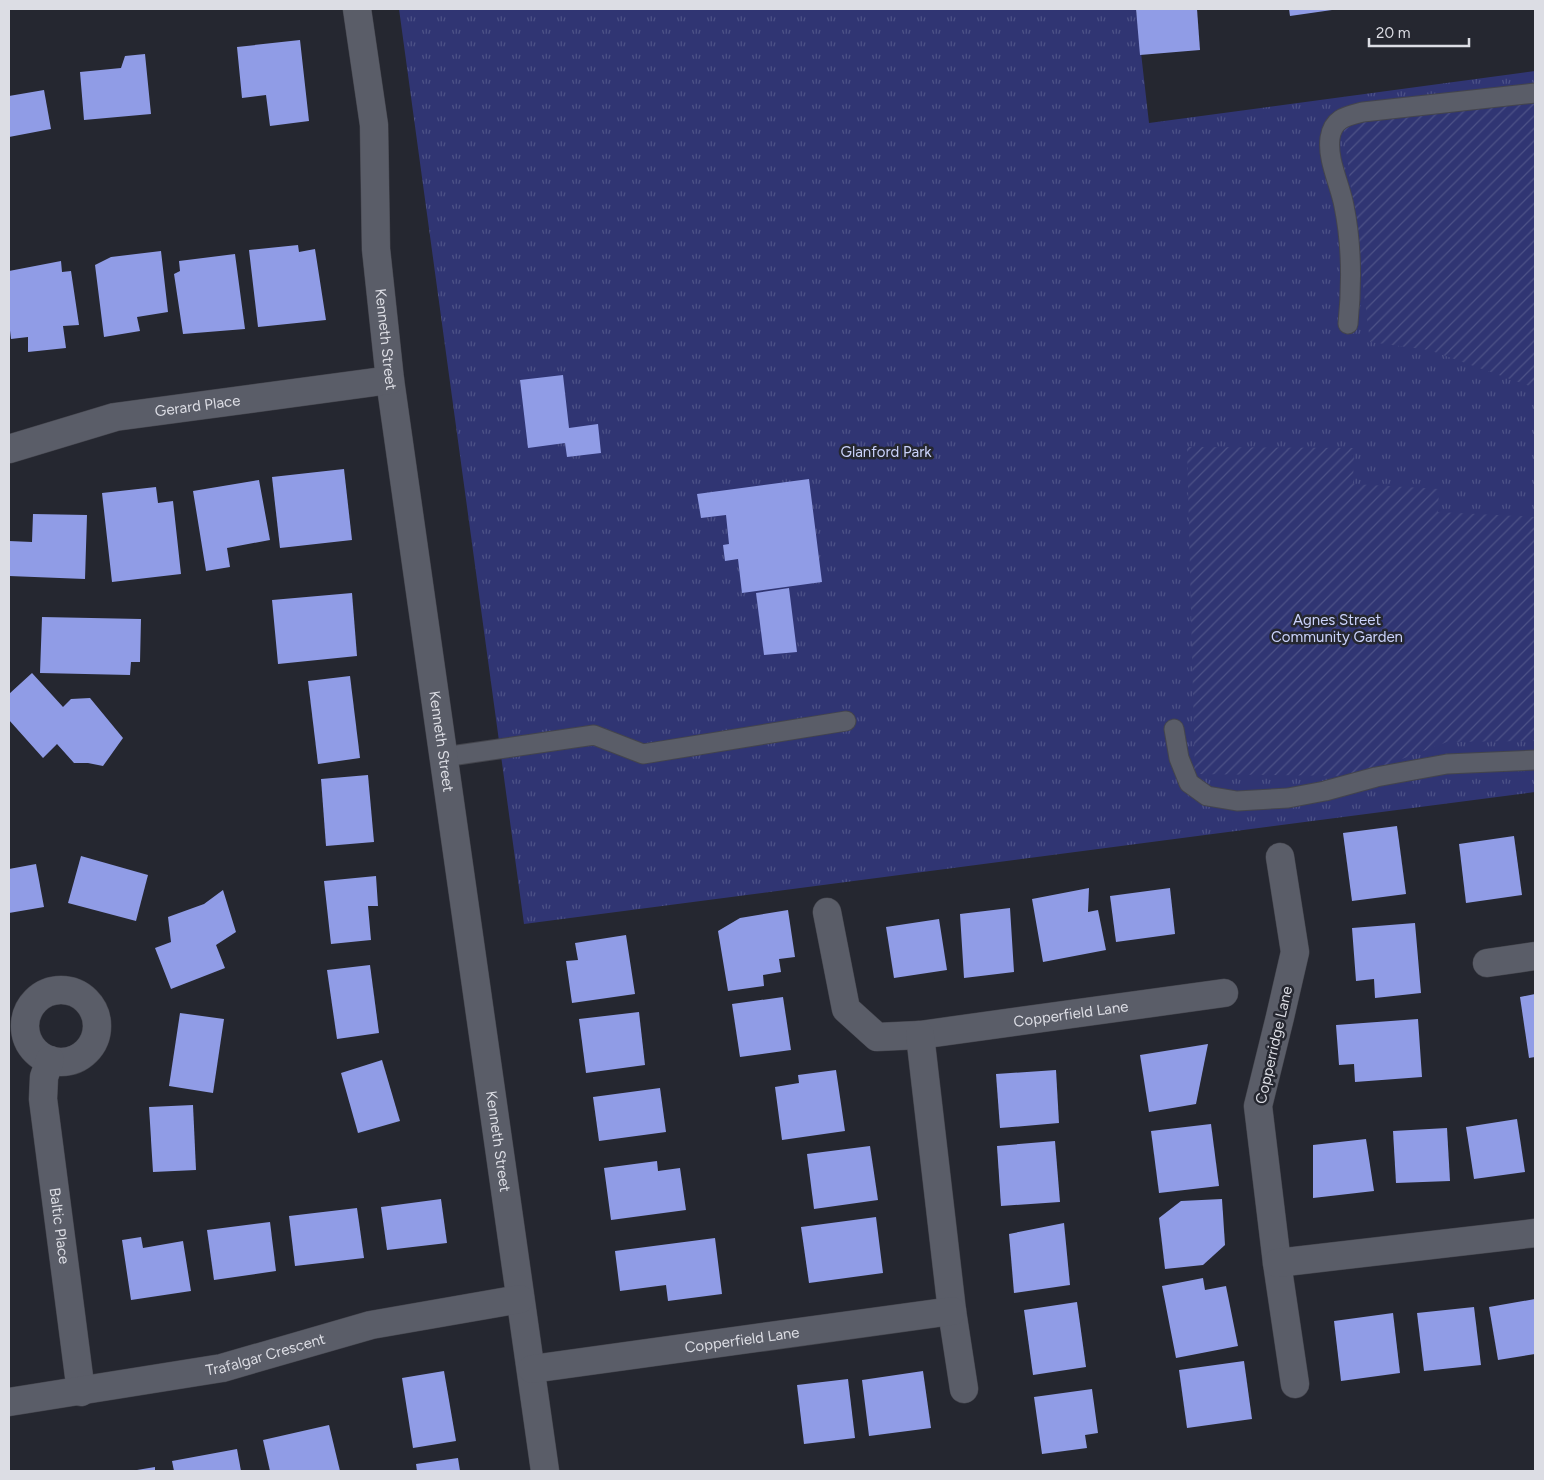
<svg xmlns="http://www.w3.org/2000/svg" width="1544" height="1480" viewBox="0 0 1544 1480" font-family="Figtree,sans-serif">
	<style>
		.park { fill: url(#park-tufts) }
		.garden { fill: url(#garden-furrows) }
		.building { fill: #909ce6 }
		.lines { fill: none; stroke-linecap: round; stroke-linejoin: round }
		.service-casing { stroke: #44454d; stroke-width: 21 }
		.minor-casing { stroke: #44454d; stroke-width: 29 }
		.service { stroke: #5a5d68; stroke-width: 19 }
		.minor { stroke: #5a5d68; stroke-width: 28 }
		.labels { text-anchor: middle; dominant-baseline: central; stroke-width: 5; stroke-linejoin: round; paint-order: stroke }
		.street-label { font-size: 15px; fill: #dcdde4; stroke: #252730 }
		.park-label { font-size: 15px; fill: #cbd3fb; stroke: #252730 }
	</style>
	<defs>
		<pattern id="park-tufts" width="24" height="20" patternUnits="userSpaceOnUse" patternTransform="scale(1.25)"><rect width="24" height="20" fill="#303573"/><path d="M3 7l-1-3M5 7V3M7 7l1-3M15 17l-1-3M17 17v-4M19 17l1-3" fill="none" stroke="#4d5287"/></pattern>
		<pattern id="garden-furrows" width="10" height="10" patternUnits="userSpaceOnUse" patternTransform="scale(1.25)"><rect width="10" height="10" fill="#303573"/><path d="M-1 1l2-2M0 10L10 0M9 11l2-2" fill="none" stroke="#4d5287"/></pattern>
	</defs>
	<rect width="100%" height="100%" fill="#252730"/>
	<path class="park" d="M399,9H1136L1149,123L1535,71V792L524,924Z"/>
	<g class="garden">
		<path d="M1535,99V388L1429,350L1370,342L1343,124Z"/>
		<path d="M1187,447L1354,448L1353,484L1439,489L1438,512L1535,517V741L1447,742L1357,776L1195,774Z"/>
	</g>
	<g class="building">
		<path d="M1136,9H1197L1200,50L1140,55Z"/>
		<path d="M1289,9H1332V10L1290,16Z"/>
		<path d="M300,40L309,121L270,126L266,95L242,98L237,47Z"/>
		<path d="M145,54L151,114L84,120L80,72L121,68L125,56Z"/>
		<path d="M44,90L51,129L9,137V96Z"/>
		<path d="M298,245L299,252L315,249L326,320L258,327L249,250Z"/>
		<path d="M161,251L168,312L137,317L140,331L104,337L95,265L111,257Z"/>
		<path d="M235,254L245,329L183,334L174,274L180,271L179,261Z"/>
		<path d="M61,261L62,272L71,271L79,325L63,326L66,348L28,352V337L11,339L9,322V271Z"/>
		<path d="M563,375L569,428L598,424L601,453L567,457L565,443L528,448L520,380Z"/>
		<path d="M344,469L352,540L280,548L272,477Z"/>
		<path d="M809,479L822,582L742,593L738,559L725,561L723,545L729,544L726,515L701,518L697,494Z"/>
		<path d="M259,480L270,540L227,548L230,567L206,571L193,491Z"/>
		<path d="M156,487L158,503L173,501L181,574L112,582L102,493Z"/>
		<path d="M33,514L87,515L85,579L9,576V541L32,542Z"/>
		<path d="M789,588L797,652L764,655L756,593Z"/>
		<path d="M352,593L357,656L278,664L272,600Z"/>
		<path d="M42,617L141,619L140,662H131L130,675L40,673Z"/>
		<path d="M32,673L63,707L71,699L90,698L123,738L103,766L88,763H74L57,744L43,758L9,720V694Z"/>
		<path d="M350,676L360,758L318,764L308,681Z"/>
		<path d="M368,775L374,842L326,846L321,779Z"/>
		<path d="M1397,826L1406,894L1352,901L1343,833Z"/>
		<path d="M1514,836L1522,895L1466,903L1459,844Z"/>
		<path d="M81,856L148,875L136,921L68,903Z"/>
		<path d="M36,864L44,907L9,913V869Z"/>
		<path d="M376,876L378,906H368L371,940L331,944L324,881Z"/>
		<path d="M1089,888L1088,912L1098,910L1106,950L1043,962L1032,899Z"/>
		<path d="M1170,888L1175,934L1116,942L1110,896Z"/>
		<path d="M223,890L236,932L216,945L225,968L171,989L155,948L171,942L168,917L204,904Z"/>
		<path d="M1010,908L1014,972L964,978L960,914Z"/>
		<path d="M788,910L795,957L779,959L781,972L763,975L764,986L728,991L718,931L740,918Z"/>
		<path d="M939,919L947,970L894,978L886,927Z"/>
		<path d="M1415,923L1421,993L1375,998L1374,979L1356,981L1352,928Z"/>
		<path d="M626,935L635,994L572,1003L566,961L578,960L575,943Z"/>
		<path d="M370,965L379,1033L337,1039L327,970Z"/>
		<path d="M1535,994V1057L1529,1058L1520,997Z"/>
		<path d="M783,997L791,1050L740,1057L732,1004Z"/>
		<path d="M639,1012L645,1065L586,1073L579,1019Z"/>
		<path d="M180,1013L224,1019L213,1093L169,1086Z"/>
		<path d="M1418,1019L1422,1077L1355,1082L1354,1064L1339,1065L1336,1025Z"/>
		<path d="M1208,1044L1196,1104L1149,1112L1140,1055Z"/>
		<path d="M382,1060L400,1121L358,1133L341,1073Z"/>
		<path d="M836,1070L845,1131L782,1140L775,1087L799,1083L798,1075Z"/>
		<path d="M1056,1070L1059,1123L1000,1128L996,1074Z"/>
		<path d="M660,1088L666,1132L599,1141L593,1097Z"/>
		<path d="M193,1105L196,1170L153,1172L149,1107Z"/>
		<path d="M1517,1119L1525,1172L1474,1179L1466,1127Z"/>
		<path d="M1211,1124L1219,1186L1159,1193L1151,1131Z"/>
		<path d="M1447,1128L1450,1181L1396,1183L1393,1131Z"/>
		<path d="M1366,1139L1374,1191L1313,1198V1145Z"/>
		<path d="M1055,1141L1060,1202L1001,1206L997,1146Z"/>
		<path d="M870,1146L878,1200L814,1209L807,1154Z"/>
		<path d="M657,1161L658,1171L680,1168L686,1210L611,1220L604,1168Z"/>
		<path d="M441,1199L447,1243L387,1250L381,1207Z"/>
		<path d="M1222,1199L1225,1245L1203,1265L1165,1269L1159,1218L1181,1201Z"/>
		<path d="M357,1208L364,1258L295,1266L289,1216Z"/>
		<path d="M876,1217L883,1273L809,1283L801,1227Z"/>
		<path d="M270,1222L276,1271L214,1280L207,1230Z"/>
		<path d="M1064,1223L1070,1285L1014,1293L1009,1234Z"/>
		<path d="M141,1237L143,1248L183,1241L191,1291L131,1300L122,1240Z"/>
		<path d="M715,1238L722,1294L668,1301L666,1285L620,1291L615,1251Z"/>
		<path d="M1203,1278L1205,1290L1226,1286L1238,1346L1176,1358L1162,1286Z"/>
		<path d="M1535,1299V1354L1498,1360L1489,1307Z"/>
		<path d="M1077,1302L1086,1367L1033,1375L1024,1310Z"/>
		<path d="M1474,1307L1481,1365L1424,1371L1417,1313Z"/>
		<path d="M1393,1313L1400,1373L1341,1381L1334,1321Z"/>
		<path d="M1244,1361L1252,1419L1187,1428L1179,1370Z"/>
		<path d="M444,1371L456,1441L413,1448L402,1378Z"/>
		<path d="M923,1371L931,1428L869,1436L862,1380Z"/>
		<path d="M848,1379L855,1438L804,1444L797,1385Z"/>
		<path d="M1092,1389L1098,1433L1085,1435L1087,1448L1042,1454L1034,1397Z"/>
		<path d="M329,1425L340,1471H270L263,1440Z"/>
		<path d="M237,1449L241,1471H174L172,1461Z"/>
		<path d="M458,1458L460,1471H417L416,1464Z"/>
		<path d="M155,1467V1471H137V1470Z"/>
	</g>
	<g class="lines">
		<defs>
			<g id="service">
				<path d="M1348,324C1352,284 1352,245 1344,206C1340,184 1327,160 1330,138C1333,118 1347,116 1363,112L1535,93"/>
				<path d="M1174,729L1179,758L1189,783L1207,796L1237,801L1288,798L1325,791L1376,777L1447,764L1535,760"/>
				<path d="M444,757L594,735L643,754L846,721"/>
			</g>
			<g id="minor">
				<path id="s1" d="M357,9L374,125L376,249L390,380L545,1471"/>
				<path id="s2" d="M9,449L115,417L390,380"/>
				<path d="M1280,857L1295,952L1280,1017L1258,1106L1277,1263L1295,1384"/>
				<path id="s3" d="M827,912L846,1009L877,1037L920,1035L1224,993"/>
				<path d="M1487,963L1535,956"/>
				<circle cx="61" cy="1026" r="36"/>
				<path d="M920,1035L952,1311L964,1389"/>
				<path id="s4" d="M50,1060L44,1077L43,1099L81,1392"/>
				<path d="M1277,1263L1535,1233"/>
				<path id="s5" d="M532,1369L952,1311"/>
				<path id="s6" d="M9,1402L222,1368L371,1325L520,1299"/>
			</g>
		</defs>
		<use href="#service" class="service-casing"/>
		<use href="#minor" class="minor-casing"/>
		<use href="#service" class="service"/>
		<use href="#minor" class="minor"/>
	</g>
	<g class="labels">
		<g class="street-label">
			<text stroke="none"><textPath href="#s1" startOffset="332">Kenneth Street</textPath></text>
			<text stroke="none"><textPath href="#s2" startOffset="194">Gerard Place</textPath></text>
			<text stroke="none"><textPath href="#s1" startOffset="738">Kenneth Street</textPath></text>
			<text stroke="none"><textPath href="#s3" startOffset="336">Copperfield Lane</textPath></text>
			<text transform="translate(1274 1045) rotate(-77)">Copperridge Lane</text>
			<text stroke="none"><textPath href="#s1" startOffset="1142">Kenneth Street</textPath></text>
			<text stroke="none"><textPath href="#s4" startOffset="168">Baltic Place</textPath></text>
			<text stroke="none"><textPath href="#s5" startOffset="212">Copperfield Lane</textPath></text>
			<text stroke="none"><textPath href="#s6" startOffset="261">Trafalgar Crescent</textPath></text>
		</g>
		<g class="park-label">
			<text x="886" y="452">Glanford Park</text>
			<text x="1337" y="620">Agnes Street<tspan x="1337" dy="17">Community Garden</tspan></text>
		</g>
	</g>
	<rect width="1544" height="1480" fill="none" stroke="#dcdde4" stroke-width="20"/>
	<path d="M1369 38v8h100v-8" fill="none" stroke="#dcdde4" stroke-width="2.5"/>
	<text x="1376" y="38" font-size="15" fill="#dcdde4" stroke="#252730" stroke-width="4" paint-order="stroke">20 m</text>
</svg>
